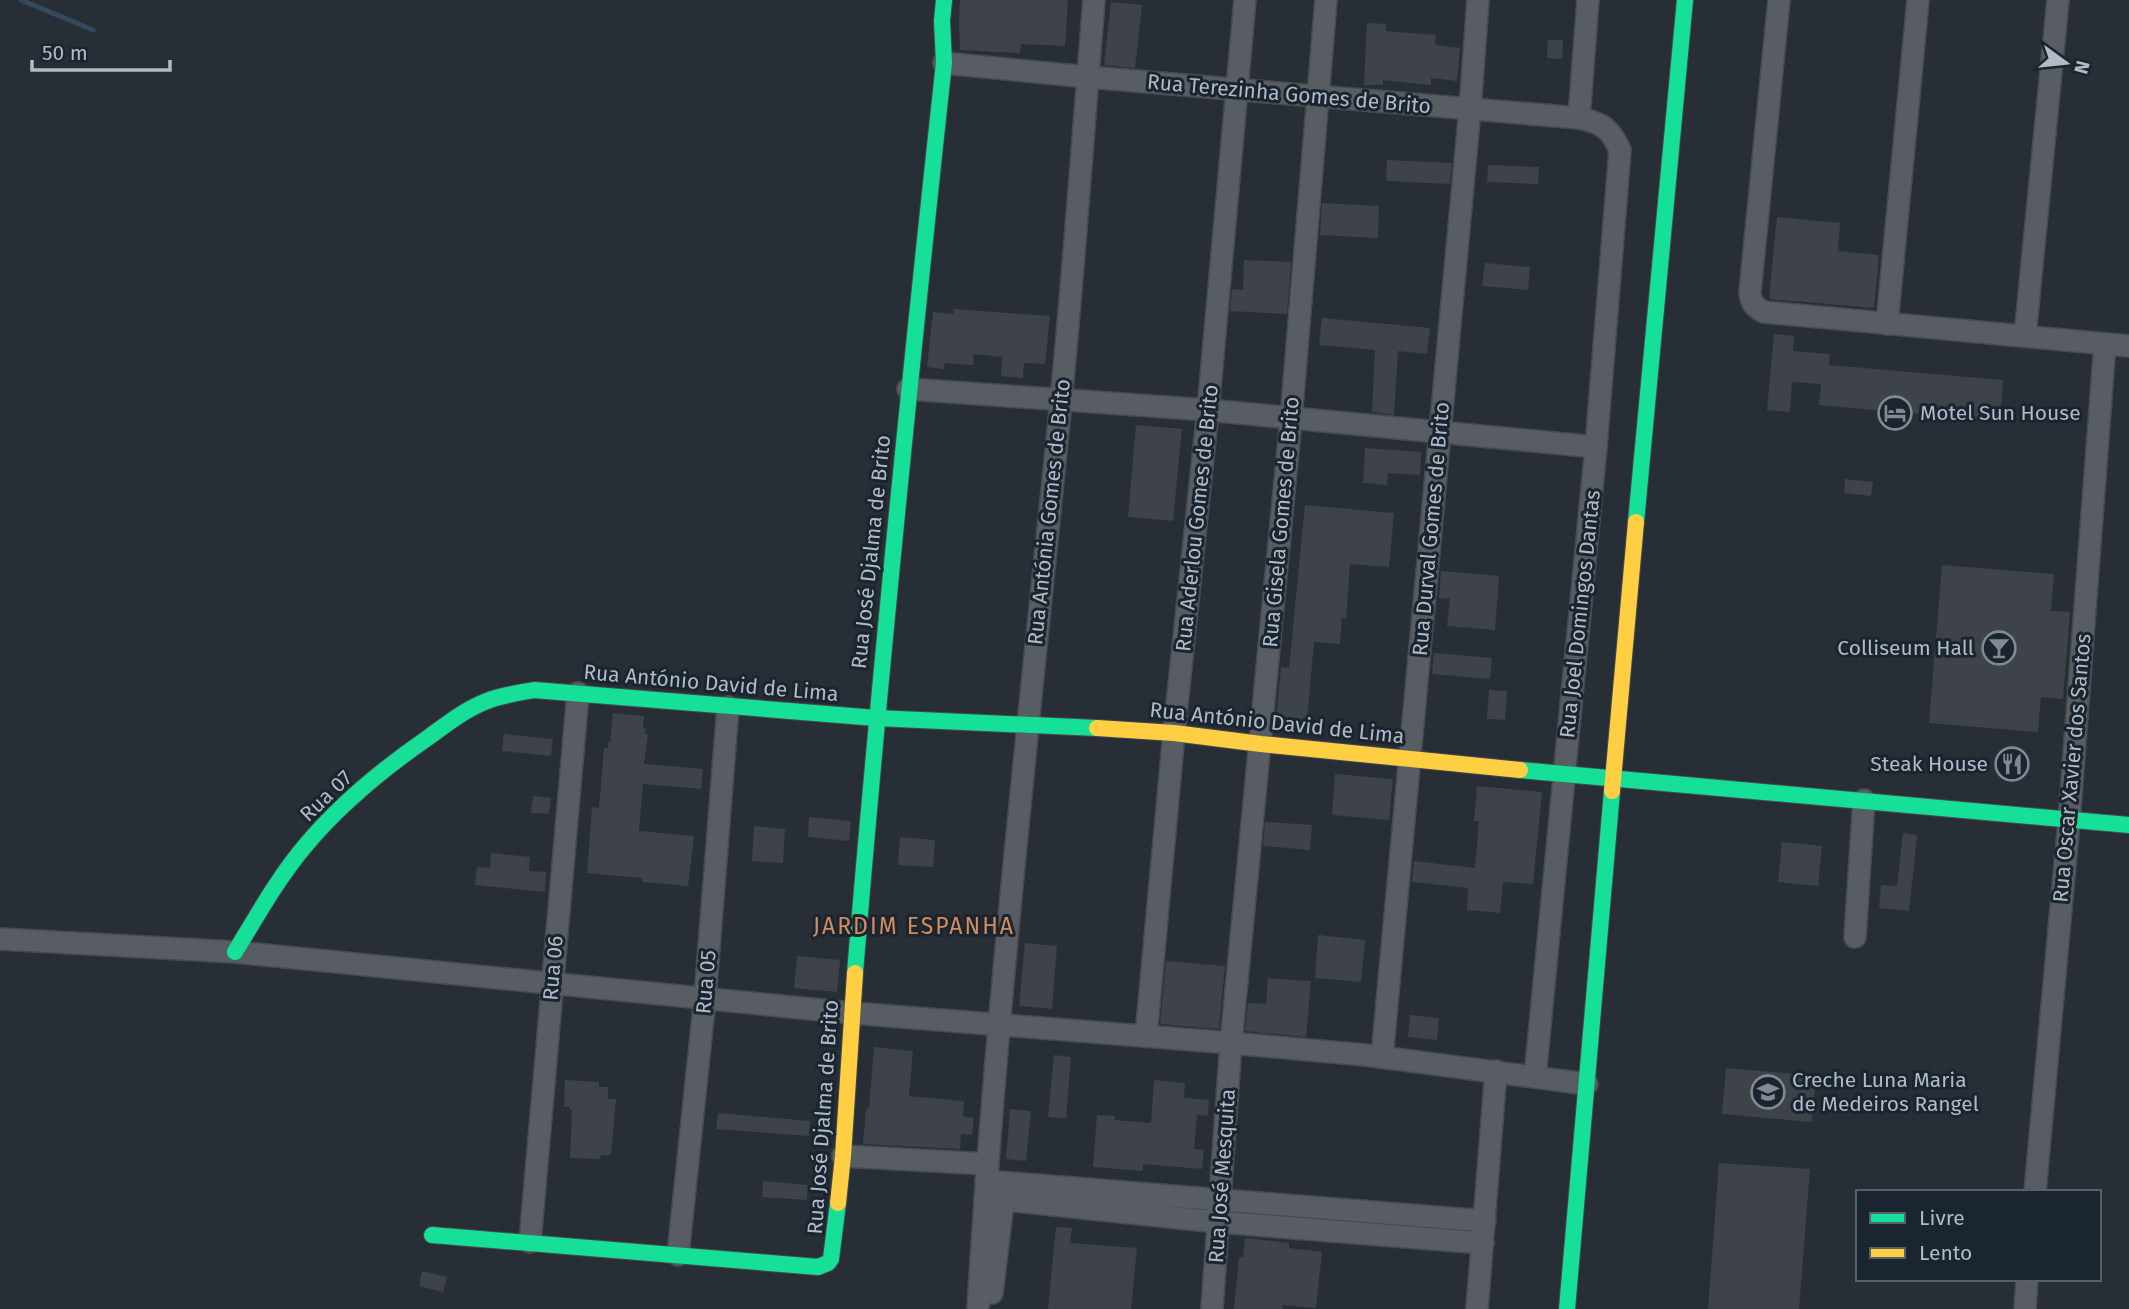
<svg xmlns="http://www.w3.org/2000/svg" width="2129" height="1309" viewBox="0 0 2129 1309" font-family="'Fira Sans',sans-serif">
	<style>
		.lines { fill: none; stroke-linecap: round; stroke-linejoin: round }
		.stream { stroke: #35485e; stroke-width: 5 }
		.building { fill: #3d4349 }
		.street-casing { stroke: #464a50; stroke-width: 24 }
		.fast-casing { stroke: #464a50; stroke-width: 18 }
		.slow-casing { stroke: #464a50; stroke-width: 18 }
		.street { stroke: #585c63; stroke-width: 21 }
		.fast { stroke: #16e098; stroke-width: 16 }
		.slow { stroke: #ffcf43; stroke-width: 16 }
		.labels { text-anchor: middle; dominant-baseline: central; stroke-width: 6; stroke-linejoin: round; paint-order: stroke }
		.street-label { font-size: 21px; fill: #b1bbc7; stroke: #1b2530 }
		.poi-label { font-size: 21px; fill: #b1bbc7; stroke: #1b2530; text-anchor: start }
		.neighbourhood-label { font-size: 23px; letter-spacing: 2px; fill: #d48b60; stroke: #1b2530 }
	</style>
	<rect width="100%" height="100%" fill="#282e35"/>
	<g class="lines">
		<path class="stream" d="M21,0L93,30"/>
	</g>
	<g class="building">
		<path d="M960,0H1068L1065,46L1021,44L1020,53L960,50L959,21Z"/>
		<path d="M1111,2L1142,5L1135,68L1104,65Z"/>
		<path d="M1367,23L1386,24V31L1436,35L1435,45L1460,48L1457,81L1431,78V85L1383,80V85H1364Z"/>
		<path d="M1548,40H1563L1562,59L1547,58Z"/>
		<path d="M1387,160L1452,163L1450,184L1386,181Z"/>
		<path d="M1488,165L1539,167L1538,184L1487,182Z"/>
		<path d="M1322,203L1379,206L1378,238L1320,235Z"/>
		<path d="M1777,217L1840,223L1838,251L1879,255L1874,308L1769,299Z"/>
		<path d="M1244,260L1291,262L1287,314L1230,311L1232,289L1243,290Z"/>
		<path d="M1485,263L1530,267L1528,290L1482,286Z"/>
		<path d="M954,309L1050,316L1045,364L1024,363L1023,378L1001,376L1002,357L974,354L973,365L945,363L944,369L927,367L933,312L953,314Z"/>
		<path d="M1322,318L1430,328L1427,354L1398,351L1394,415L1372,412L1375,350L1319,345Z"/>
		<path d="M1774,334L1794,336L1793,351L1830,354L1829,365L2003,380L2000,421L1819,405L1821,384L1792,382L1790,412L1767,410Z"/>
		<path d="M1136,425L1182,429L1173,521L1128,517Z"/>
		<path d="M1365,448L1421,452L1420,475L1388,473L1387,485L1363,483Z"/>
		<path d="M1845,479L1873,482L1871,496L1844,493Z"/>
		<path d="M1305,505L1394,513L1389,567L1350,564L1346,619L1342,618L1340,644L1314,642L1306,731L1275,729L1281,667L1289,668Z"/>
		<path d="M1942,565L2054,574L2051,611L2070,612L2063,699L2041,697L2038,732L1929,723Z"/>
		<path d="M1441,571L1499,576L1495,630L1447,626L1450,599L1439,598Z"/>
		<path d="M1434,653L1492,658L1490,679L1432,674Z"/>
		<path d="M1489,690L1507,691L1505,720L1487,719Z"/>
		<path d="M613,713L644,716L643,728L646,729L645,734H648L644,764L703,769L701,789L643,784L639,831L694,836L688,886L642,882V878L587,873L592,807L599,808L604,748H608V742H610Z"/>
		<path d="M504,734L553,739L551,756L502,751Z"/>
		<path d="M1335,774L1393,779L1389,820L1332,815Z"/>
		<path d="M1477,786L1542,792L1533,884L1503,882L1500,913L1467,910L1468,888L1412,882L1414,861L1475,868L1479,821H1474Z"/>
		<path d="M533,796L551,798L549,814L531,813Z"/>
		<path d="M809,817L851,821L849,841L808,837Z"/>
		<path d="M1265,822L1312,825L1310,850L1263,846Z"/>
		<path d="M754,826L785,829L783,863L752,861Z"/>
		<path d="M1903,833L1917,835L1909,911L1879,908L1881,885L1897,886Z"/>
		<path d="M900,837L935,840L933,867L898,865Z"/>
		<path d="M1782,842L1822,846L1818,886L1778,882Z"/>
		<path d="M491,853L530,857L529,871L546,872L545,892L475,885L477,867L490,868Z"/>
		<path d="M1318,935L1365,940L1361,982L1315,978Z"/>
		<path d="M1025,943L1057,946L1052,1009L1019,1006Z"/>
		<path d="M797,956L840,960L837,992L794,988Z"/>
		<path d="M1166,961L1225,966L1219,1029L1160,1024Z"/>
		<path d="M1268,978L1311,981L1306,1037L1245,1031L1248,1003L1266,1004Z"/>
		<path d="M1410,1015L1439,1018L1437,1040L1408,1037Z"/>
		<path d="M874,1047L913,1051L909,1096L964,1101L963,1116L974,1118L972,1135L961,1134L960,1149L863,1144L866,1108L869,1109Z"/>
		<path d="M1054,1055L1071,1057L1066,1118L1048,1117Z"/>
		<path d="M1726,1068L1816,1076L1812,1122L1722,1114Z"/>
		<path d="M565,1080L599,1082V1087H608V1099H616L611,1155H601L600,1159L570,1158L572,1110H570V1107H564Z"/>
		<path d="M1154,1080L1185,1083L1184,1098L1209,1100L1208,1116L1197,1115L1194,1149L1204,1150L1202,1169L1143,1164V1171L1093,1167L1097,1115L1115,1116L1114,1120L1151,1123Z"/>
		<path d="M1010,1109L1031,1111L1026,1161L1006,1159Z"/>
		<path d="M718,1113L810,1121L809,1136L716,1129Z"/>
		<path d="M1719,1163L1810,1169L1799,1309H1708Z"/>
		<path d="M763,1181L808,1185L807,1200L762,1197Z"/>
		<path d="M1056,1227L1072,1228L1070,1243L1137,1248L1131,1309H1048Z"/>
		<path d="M1245,1238L1289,1243V1248L1322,1252L1316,1308L1283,1305L1282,1309H1234L1239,1257L1243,1258Z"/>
		<path d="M422,1271L447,1277L443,1292L419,1286Z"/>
	</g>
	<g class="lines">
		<defs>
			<g id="street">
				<path d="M1779,0L1750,292C1751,303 1754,307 1764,312L2129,346"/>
				<path d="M944,63L1088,77L1579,118C1602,123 1610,128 1620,150L1596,447L1535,1077"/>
				<path d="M1579,118L1588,0"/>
				<path d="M1887,324L1918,0"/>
				<path d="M2025,336L2058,0"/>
				<path d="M908,389L1208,410L1596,447"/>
				<path d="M1855,937L1864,800"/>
				<path d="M0,939L235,952L852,1013L1231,1043L1365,1055L1587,1084"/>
				<path d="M1146,1036L1174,733L1208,410L1245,0"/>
				<path d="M1382,1057L1470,109L1478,0"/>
				<path d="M843,1156L988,1164"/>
				<path d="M986,1181L1485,1221"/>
				<path d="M2035,1192L2069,821L2105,344"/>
				<path d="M985,1198L1218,1222L1483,1243"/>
				<path d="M530,1242L578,693"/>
				<path d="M678,1255L705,998L728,707"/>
				<path d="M992,1293L1005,1186"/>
				<path d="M978,1309C996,1006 1031,704 1061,401C1074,268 1083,134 1094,0"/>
				<path d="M1212,1309L1231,1043L1291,419L1326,0"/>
				<path d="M1477,1309L1496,1071"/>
				<path d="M2025,1309L2027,1279"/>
			</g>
			<g id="fast">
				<path d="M1636,522L1685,0"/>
				<path d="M1520,770L2129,825"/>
				<path d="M235,952C257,916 278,878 305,846C340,804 384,768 429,737C448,723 466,709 487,701C502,695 518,693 534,690L876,718L1097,728"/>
				<path d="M855,973C880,669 911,366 944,63L942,21L944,0"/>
				<path d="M432,1235L818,1267L828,1263L831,1259L838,1203"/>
				<path d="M1567,1309L1612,791"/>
			</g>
			<g id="slow">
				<path d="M1097,728L1174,733L1261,744L1520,770"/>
				<path d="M1612,791L1636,522"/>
				<path d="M838,1203L843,1156L855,973"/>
			</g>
		</defs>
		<use href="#street" class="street-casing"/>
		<use href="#fast" class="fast-casing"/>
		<use href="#slow" class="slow-casing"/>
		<use href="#street" class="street"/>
		<use href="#fast" class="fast"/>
		<use href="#slow" class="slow"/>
	</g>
	<defs>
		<symbol id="hotel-ring" viewBox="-11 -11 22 22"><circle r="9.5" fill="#1b2530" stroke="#818a94" stroke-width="1.5"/><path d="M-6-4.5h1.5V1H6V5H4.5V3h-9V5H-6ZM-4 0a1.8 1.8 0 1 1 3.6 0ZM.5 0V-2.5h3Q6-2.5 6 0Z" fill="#818a94"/></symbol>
		<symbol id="bar-ring" viewBox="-11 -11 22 22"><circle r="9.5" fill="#1b2530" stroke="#818a94" stroke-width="1.5"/><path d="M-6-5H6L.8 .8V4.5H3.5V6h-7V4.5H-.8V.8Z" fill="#818a94"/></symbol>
		<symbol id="restaurant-ring" viewBox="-11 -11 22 22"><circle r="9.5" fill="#1b2530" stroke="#818a94" stroke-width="1.5"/><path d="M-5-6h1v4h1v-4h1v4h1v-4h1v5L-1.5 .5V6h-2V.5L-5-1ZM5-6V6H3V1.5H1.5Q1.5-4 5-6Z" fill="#818a94"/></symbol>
		<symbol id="school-ring" viewBox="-11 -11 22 22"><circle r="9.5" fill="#1b2530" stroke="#818a94" stroke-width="1.5"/><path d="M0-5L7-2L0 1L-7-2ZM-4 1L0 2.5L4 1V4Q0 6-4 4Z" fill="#818a94"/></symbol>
	</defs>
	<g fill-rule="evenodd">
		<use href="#hotel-ring" x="1876" y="394" width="38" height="38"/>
		<use href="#bar-ring" x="1980" y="629" width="38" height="38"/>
		<use href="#restaurant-ring" x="1993" y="745" width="38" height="38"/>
		<use href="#school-ring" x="1749" y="1073" width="38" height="38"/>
	</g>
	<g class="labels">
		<g class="street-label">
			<text transform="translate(1289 94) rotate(5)">Rua Terezinha Gomes de Brito</text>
			<text transform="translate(1049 512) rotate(-84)">Rua Antónia Gomes de Brito</text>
			<text transform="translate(1197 518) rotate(-84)">Rua Aderlou Gomes de Brito</text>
			<text transform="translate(1281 522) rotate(-85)">Rua Gisela Gomes de Brito</text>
			<text transform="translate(1431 529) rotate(-85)">Rua Durval Gomes de Brito</text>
			<text transform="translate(871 552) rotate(-84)">Rua José Djalma de Brito</text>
			<text transform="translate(1580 614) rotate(-84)">Rua Joel Domingos Dantas</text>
			<text transform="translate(711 683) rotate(5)">Rua António David de Lima</text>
			<text transform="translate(1277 723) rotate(6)">Rua António David de Lima</text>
			<text transform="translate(2072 768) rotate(-85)">Rua Oscar Xavier dos Santos</text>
			<text transform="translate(326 796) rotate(-44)">Rua 07</text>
			<text transform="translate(553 968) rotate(-85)">Rua 06</text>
			<text transform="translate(706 982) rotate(-85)">Rua 05</text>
			<text transform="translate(823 1117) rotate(-86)">Rua José Djalma de Brito</text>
			<text transform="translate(1222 1176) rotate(-86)">Rua José Mesquita</text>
		</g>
		<g class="poi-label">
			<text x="1920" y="413">Motel Sun House</text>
			<text x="1974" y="648" text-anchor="end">Colliseum Hall</text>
			<text x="1988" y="764" text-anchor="end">Steak House</text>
			<text x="1792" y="1080">Creche Luna Maria<tspan x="1792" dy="24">de Medeiros Rangel</tspan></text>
		</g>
		<g class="neighbourhood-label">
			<text x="914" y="926">JARDIM ESPANHA</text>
		</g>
	</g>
	<rect x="1856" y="1190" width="245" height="91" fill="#1b2530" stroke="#57616c" stroke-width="2"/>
	<rect x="1870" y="1213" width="35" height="10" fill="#16e098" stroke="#57616c" stroke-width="2"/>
	<text x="1919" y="1225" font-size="21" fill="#b1bbc7">Livre</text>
	<rect x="1870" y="1248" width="35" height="10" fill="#ffcf43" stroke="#57616c" stroke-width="2"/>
	<text x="1919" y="1260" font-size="21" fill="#b1bbc7">Lento</text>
	<g transform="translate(2066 63) rotate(105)" stroke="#1b2530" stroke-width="5" paint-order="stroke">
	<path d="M0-5L12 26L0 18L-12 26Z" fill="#b1bbc7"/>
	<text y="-10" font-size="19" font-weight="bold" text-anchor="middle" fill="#b1bbc7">N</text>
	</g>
	<path d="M32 60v10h138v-10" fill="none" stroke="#b1bbc7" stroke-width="3.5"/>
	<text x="42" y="60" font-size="21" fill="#b1bbc7" stroke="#1b2530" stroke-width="5" paint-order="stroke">50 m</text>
</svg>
